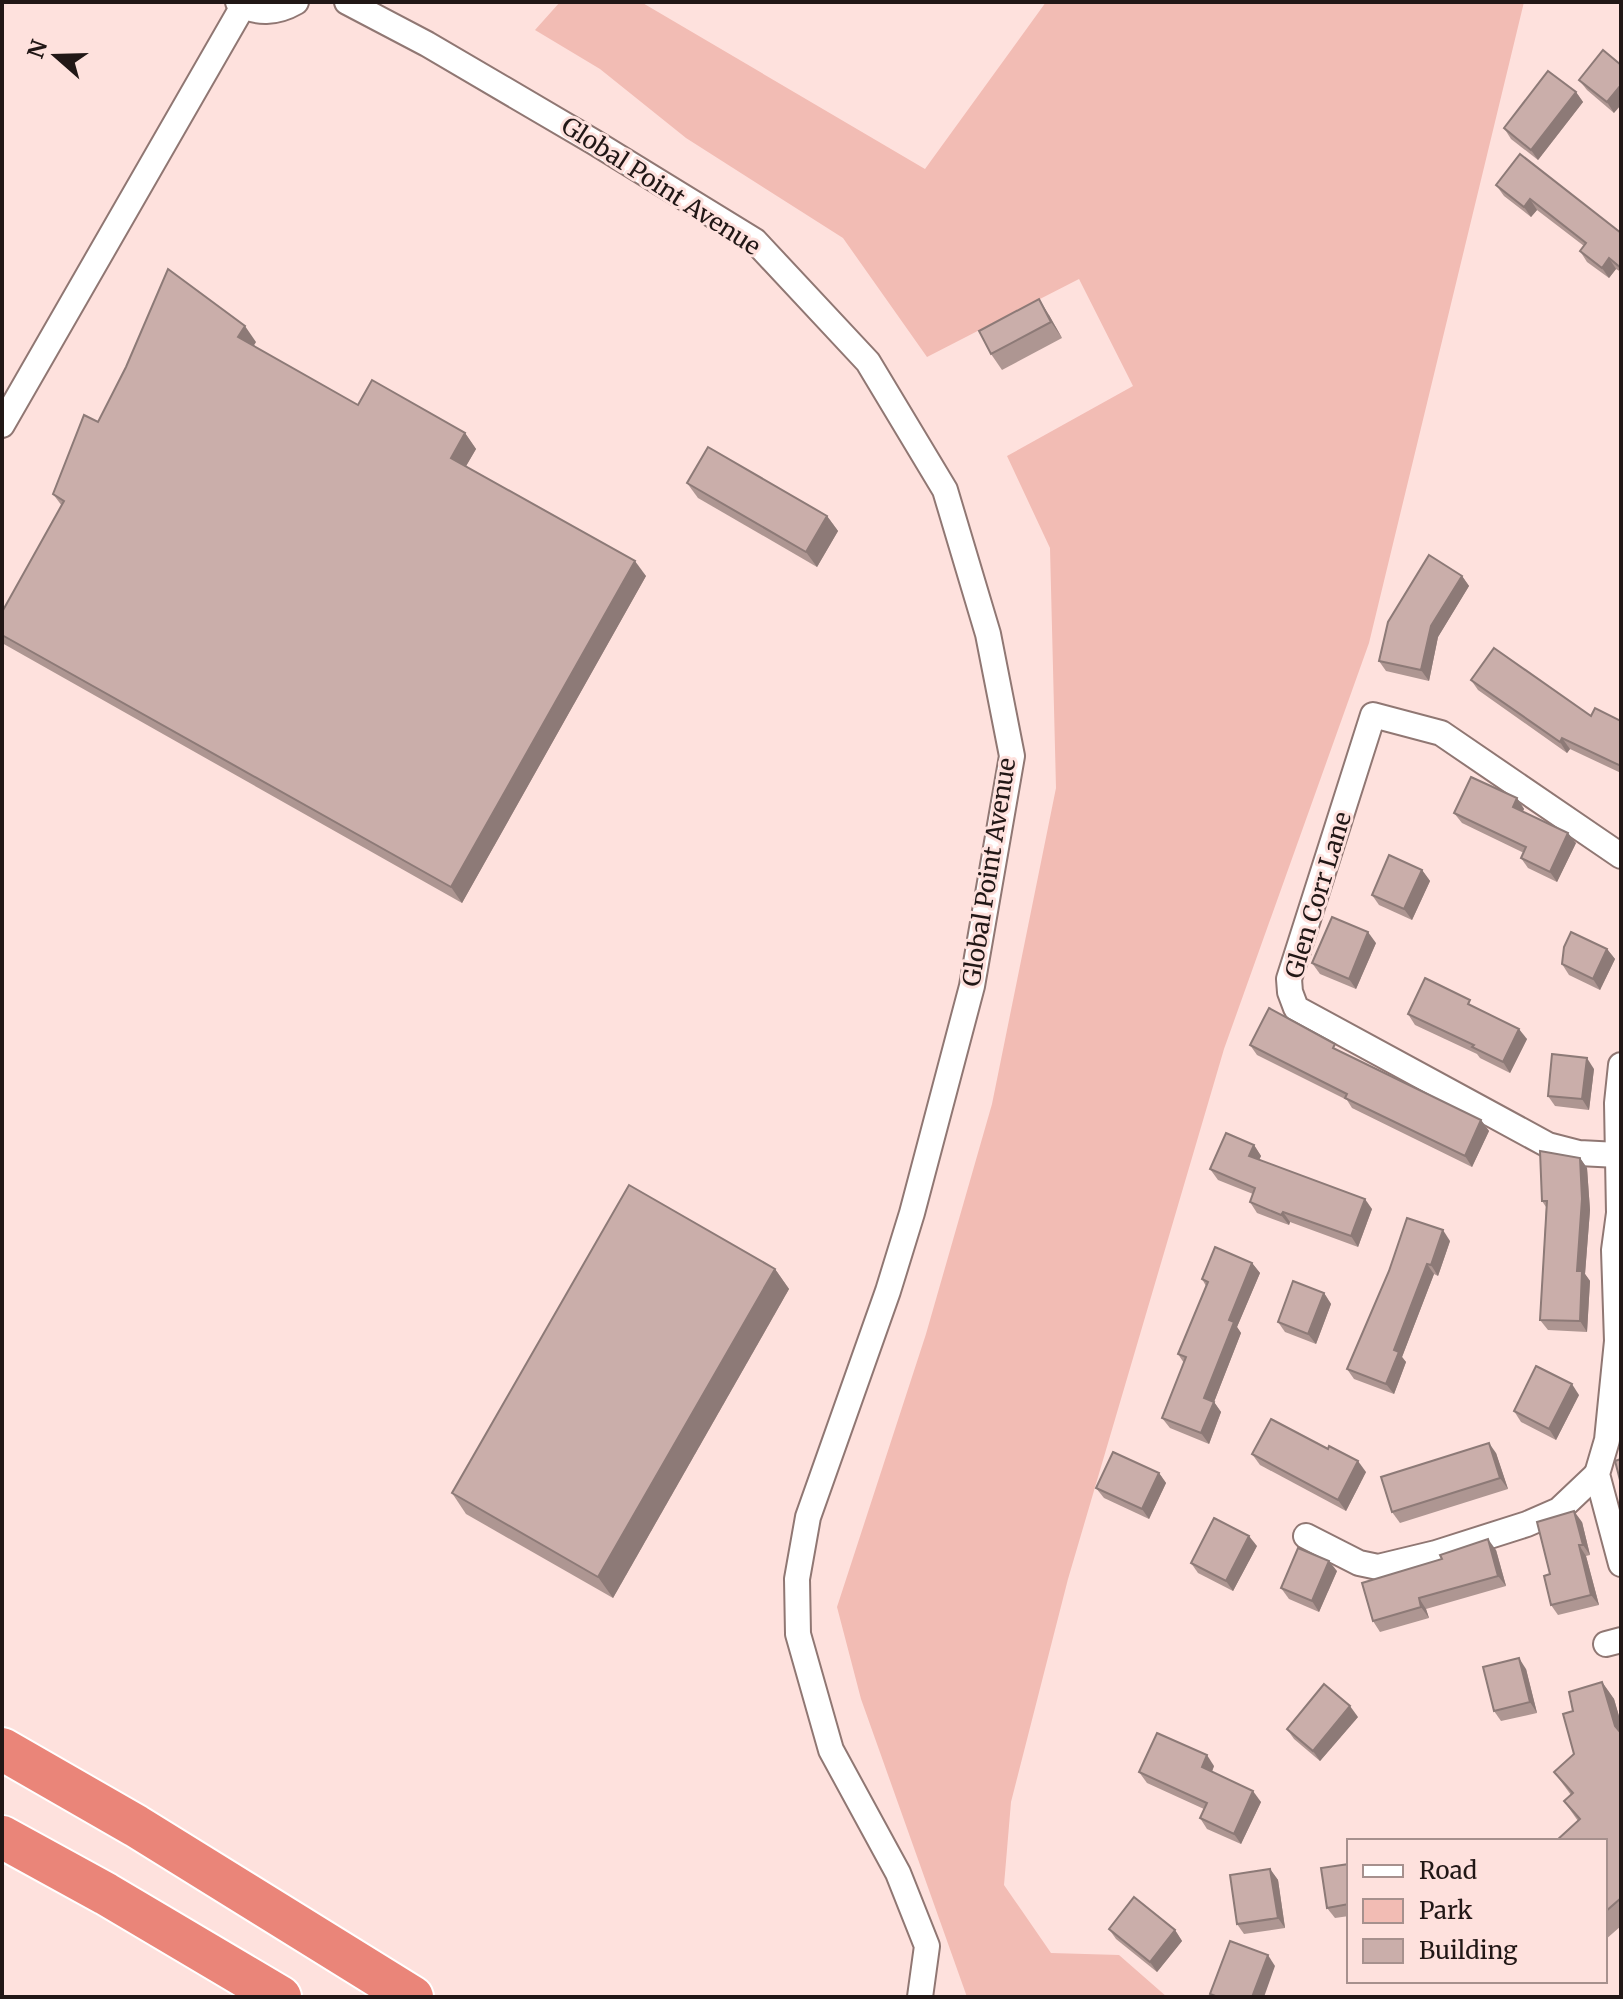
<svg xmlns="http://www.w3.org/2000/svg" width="1623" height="1999" viewBox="0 0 1623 1999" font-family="Merriweather,serif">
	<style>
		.green { fill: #f2bcb4 }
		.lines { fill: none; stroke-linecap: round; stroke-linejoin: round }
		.street-casing { stroke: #907773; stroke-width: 28 }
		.highway-casing { stroke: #fff; stroke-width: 46 }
		.street { stroke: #fff; stroke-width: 24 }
		.highway { stroke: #ea8579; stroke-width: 42 }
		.wall { fill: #ae9692 }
		.shaded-wall { fill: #8d7a77 }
		.building { fill: #caaeaa; stroke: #8d7a77; stroke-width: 2 }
		.labels { text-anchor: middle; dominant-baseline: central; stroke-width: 6; stroke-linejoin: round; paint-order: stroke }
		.street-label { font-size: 24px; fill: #211716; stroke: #fee1dd }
	</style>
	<rect width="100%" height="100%" fill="#fee1dd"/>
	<path class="green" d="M560,2H641L925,169L1046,2H1524L1369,643L1224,1049L1068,1579L1011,1802L1004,1885L1051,1953L1119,1955L1167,1997H967L861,1699L837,1607L926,1334L992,1104L1056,788L1050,548L1007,456L1133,386L1079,279L927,357L843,238L686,138L600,69L535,30Z"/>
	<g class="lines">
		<defs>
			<g id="street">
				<path d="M238,2C256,15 277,13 296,2"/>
				<path d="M347,2L427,44L594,142L755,241L868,362L945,490L988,634L1012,756L972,986L912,1213L888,1291L808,1517L797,1579L798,1634L831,1750L898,1873L927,1946L920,1997"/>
				<path d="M2,425L243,6"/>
				<path d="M1621,1065L1617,1103L1619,1213L1614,1250L1617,1341L1607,1440L1597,1474L1621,1564"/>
				<path d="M1618,1155L1579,1153L1548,1145L1296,1008L1290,992L1289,979L1373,715L1441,733L1621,856"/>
				<path d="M1306,1536L1359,1563L1378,1567L1436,1553L1527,1524L1559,1510L1597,1474"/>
				<path d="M1606,1644L1621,1640"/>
			</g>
			<g id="highway">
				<path d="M2,1749L136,1826L412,1997"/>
				<path d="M2,1837L106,1894L280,1997"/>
			</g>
		</defs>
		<use href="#street" class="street-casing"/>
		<use href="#highway" class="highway-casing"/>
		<use href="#street" class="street"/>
		<use href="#highway" class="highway"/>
	</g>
	<g class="wall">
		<path d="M1621,65L1614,113L1587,90L1579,80Z"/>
		<path d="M1576,92L1583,102L1538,160L1511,139L1504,128Z"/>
		<path d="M1496,185L1621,233V272L1616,269L1609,278L1587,262L1580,251L1584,246L1537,210L1531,217L1504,196Z"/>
		<path d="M1049,315L1062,338L1002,370L991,354Z"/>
		<path d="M256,342L253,346L358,405L465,433L476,449L466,466L646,576L462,903L2,643V612L62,506L53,494Z"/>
		<path d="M687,483L827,516L838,531L817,567L698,498Z"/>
		<path d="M1462,576L1469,586L1438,637L1429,681L1386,671L1379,661Z"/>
		<path d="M1471,680L1591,716L1621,721V773L1570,749L1567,753L1478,690Z"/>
		<path d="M1517,798L1524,809L1523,811L1576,843L1557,882L1528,868L1521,858L1524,853L1462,823L1454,813Z"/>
		<path d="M1422,870L1430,881L1412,920L1379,905L1372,895Z"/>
		<path d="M1376,943L1356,989L1320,974L1312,963Z"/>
		<path d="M1607,949L1615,959L1600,990L1569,975L1562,964Z"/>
		<path d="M1476,1008L1527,1039L1510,1073L1480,1058L1477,1054L1415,1025L1408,1014Z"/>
		<path d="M1250,1045L1340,1051L1481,1120L1489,1131L1472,1167L1352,1108L1347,1100L1257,1055Z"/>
		<path d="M1594,1069L1589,1110L1555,1106L1548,1096Z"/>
		<path d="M1254,1145L1261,1156L1259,1160L1372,1209L1358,1247L1290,1222L1289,1225L1257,1213L1250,1202L1253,1194L1218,1180L1210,1169Z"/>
		<path d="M1580,1158L1587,1168L1590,1210L1585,1274L1590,1281L1587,1332L1548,1330L1540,1320L1546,1207L1542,1201Z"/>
		<path d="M1450,1241L1438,1276L1434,1274L1402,1357L1406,1362L1394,1394L1354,1379L1347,1369L1389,1271Z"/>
		<path d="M1252,1263L1260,1273L1237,1327L1241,1333L1214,1402L1221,1412L1209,1444L1170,1428L1162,1418L1184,1363L1178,1354L1206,1286L1202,1279Z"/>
		<path d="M775,1269L789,1289L613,1598L466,1514L452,1493Z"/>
		<path d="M1324,1293L1331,1304L1316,1344L1285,1332L1278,1322Z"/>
		<path d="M1579,1395L1556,1440L1521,1422L1514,1411Z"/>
		<path d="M1496,1453L1508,1489L1400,1523L1392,1512Z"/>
		<path d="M1252,1454L1366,1472L1346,1511L1260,1465Z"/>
		<path d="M1159,1473L1166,1483L1149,1519L1104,1498L1096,1488Z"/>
		<path d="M1582,1522L1590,1555L1586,1556L1599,1605L1558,1615L1551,1605L1550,1574Z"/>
		<path d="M1257,1546L1233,1591L1198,1573L1191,1563Z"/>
		<path d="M1496,1550L1506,1586L1426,1609L1429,1618L1380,1632L1373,1621Z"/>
		<path d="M1337,1571L1319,1612L1289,1599L1281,1588Z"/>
		<path d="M1526,1669L1537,1713L1501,1721L1494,1711Z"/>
		<path d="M1602,1682L1614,1699L1621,1723V1926L1605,1940V1841L1578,1821L1564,1801L1571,1795L1554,1772L1574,1754L1573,1711Z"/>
		<path d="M1358,1717L1320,1761L1294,1739L1287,1729Z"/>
		<path d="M1214,1766L1212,1772L1261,1802L1241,1844L1207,1829L1200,1818L1204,1809L1147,1783L1139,1772Z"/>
		<path d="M1349,1864V1916L1335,1918L1327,1908Z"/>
		<path d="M1270,1869L1278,1880L1285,1928L1244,1934L1237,1924Z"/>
		<path d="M1109,1929L1175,1930L1182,1941L1157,1972L1116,1939Z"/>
	</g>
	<g class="shaded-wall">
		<path d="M1621,85V105L1614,113L1607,102Z"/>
		<path d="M1576,92L1583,102L1538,160L1531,150Z"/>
		<path d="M1530,199L1537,210L1531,217L1524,207Z"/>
		<path d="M1609,258L1616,269L1609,278L1602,268Z"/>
		<path d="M1039,299L1049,315L1062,338L1051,322Z"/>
		<path d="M245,326L256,342L249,353L238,337Z"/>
		<path d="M465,433L476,449L462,473L451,458Z"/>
		<path d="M827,516L838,531L817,567L806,552Z"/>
		<path d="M635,561L646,576L462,903L451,887Z"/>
		<path d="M1462,576L1469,586L1438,637L1429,681L1421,670L1431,626Z"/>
		<path d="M1562,738L1570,749L1567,753L1560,742Z"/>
		<path d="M1517,798L1524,809L1520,817L1513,807Z"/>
		<path d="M1568,833L1576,843L1557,882L1550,872Z"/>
		<path d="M1422,870L1430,881L1412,920L1404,909Z"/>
		<path d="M1368,932L1376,943L1356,989L1349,979Z"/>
		<path d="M1607,949L1615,959L1600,990L1593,979Z"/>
		<path d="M1519,1029L1527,1039L1510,1073L1503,1062Z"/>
		<path d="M1587,1058L1594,1069L1589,1110L1582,1099Z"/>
		<path d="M1481,1120L1489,1131L1472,1167L1465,1156Z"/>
		<path d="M1254,1145L1261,1156L1256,1166L1249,1156Z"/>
		<path d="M1580,1158L1587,1168L1590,1210L1585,1274L1590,1281L1587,1332L1580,1321L1577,1271Z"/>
		<path d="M1365,1199L1372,1209L1358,1247L1351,1236Z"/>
		<path d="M1283,1212L1290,1222L1289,1225L1281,1215Z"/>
		<path d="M1443,1230L1450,1241L1438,1276L1431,1265Z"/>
		<path d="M1252,1263L1260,1273L1237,1327L1241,1333L1214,1402L1221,1412L1209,1444L1201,1433L1204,1398L1229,1320Z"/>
		<path d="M1427,1264L1434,1274L1402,1357L1406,1362L1394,1394L1386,1384L1394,1350Z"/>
		<path d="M775,1269L789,1289L613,1598L598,1577Z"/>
		<path d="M1324,1293L1331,1304L1316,1344L1308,1334Z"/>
		<path d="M1572,1384L1579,1395L1556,1440L1549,1429Z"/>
		<path d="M1489,1443L1496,1453L1508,1489L1500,1478Z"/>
		<path d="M1358,1461L1366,1472L1346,1511L1338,1500Z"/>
		<path d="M1159,1473L1166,1483L1149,1519L1142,1509Z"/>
		<path d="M1574,1511L1582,1522L1590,1555L1583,1545Z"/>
		<path d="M1249,1536L1257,1546L1233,1591L1226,1581Z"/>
		<path d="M1488,1539L1496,1550L1506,1586L1498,1576Z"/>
		<path d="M1579,1545L1586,1556L1599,1605L1591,1595Z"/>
		<path d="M1329,1561L1337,1571L1319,1612L1312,1601Z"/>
		<path d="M1419,1598L1426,1609L1429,1618L1421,1607Z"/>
		<path d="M1519,1658L1526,1669L1537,1713L1530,1702Z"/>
		<path d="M1602,1682L1614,1699L1621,1723V1735L1615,1726Z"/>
		<path d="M1350,1706L1358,1717L1320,1761L1313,1751Z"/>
		<path d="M1207,1755L1214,1766L1209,1778L1202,1767Z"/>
		<path d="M1253,1791L1261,1802L1241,1844L1234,1834Z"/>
		<path d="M1270,1869L1278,1880L1285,1928L1278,1918Z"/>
		<path d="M1175,1930L1182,1941L1157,1972L1150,1962Z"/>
		<path d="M1268,1955L1275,1966L1264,1997H1252Z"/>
	</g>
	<g class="building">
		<path d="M1603,50L1621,65V85L1607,102L1579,80Z"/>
		<path d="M1548,71L1576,92L1531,150L1504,128Z"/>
		<path d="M1520,154L1621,233V268L1609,258L1602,268L1580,251L1586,243L1530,199L1524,207L1496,185Z"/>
		<path d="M168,269L245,326L238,337L358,405L372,380L465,433L451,458L635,561L451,887L2,635V612L64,501L53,494L84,415L98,422L126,367Z"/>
		<path d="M1039,299L1051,322L991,354L979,331Z"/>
		<path d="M708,447L827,516L806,552L687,483Z"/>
		<path d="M1429,555L1462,576L1431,626L1421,670L1379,661L1388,622Z"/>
		<path d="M1494,648L1591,716L1595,708L1621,721V766L1562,738L1560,742L1471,680Z"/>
		<path d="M1471,777L1517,798L1513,807L1568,833L1550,872L1521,858L1526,847L1454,813Z"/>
		<path d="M1389,855L1422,870L1404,909L1372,895Z"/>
		<path d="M1332,917L1368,932L1349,979L1312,963Z"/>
		<path d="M1571,932L1607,949L1593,979L1562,964L1564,947Z"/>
		<path d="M1425,978L1470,1000L1468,1004L1519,1029L1503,1062L1472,1047L1474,1045L1408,1014Z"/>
		<path d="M1269,1008L1335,1044L1333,1048L1481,1120L1465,1156L1345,1098L1347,1094L1250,1045Z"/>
		<path d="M1552,1054L1587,1058L1582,1099L1548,1096Z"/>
		<path d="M1226,1133L1254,1145L1249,1156L1365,1199L1351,1236L1283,1212L1281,1215L1250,1202L1255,1188L1210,1169Z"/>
		<path d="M1540,1151L1580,1158L1582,1199L1577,1271H1582L1580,1321L1540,1320L1547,1201H1542Z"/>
		<path d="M629,1185L775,1269L598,1577L452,1493Z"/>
		<path d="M1407,1218L1443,1230L1431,1265L1427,1264L1394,1350L1399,1352L1386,1384L1347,1369L1389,1271Z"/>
		<path d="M1215,1247L1252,1263L1229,1320L1234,1322L1204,1398L1214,1402L1201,1433L1162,1418L1186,1357L1178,1354L1208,1282L1202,1279Z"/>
		<path d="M1293,1281L1324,1293L1308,1334L1278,1322Z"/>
		<path d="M1536,1366L1572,1384L1549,1429L1514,1411Z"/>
		<path d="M1271,1419L1328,1449L1329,1446L1358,1461L1338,1500L1252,1454Z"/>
		<path d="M1489,1443L1500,1478L1392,1512L1381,1477Z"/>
		<path d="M1113,1452L1159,1473L1142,1509L1096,1488Z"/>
		<path d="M1621,1459V1484L1615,1461Z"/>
		<path d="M1574,1511L1583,1545H1579L1591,1595L1551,1605L1544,1576L1550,1574L1537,1522Z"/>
		<path d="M1214,1518L1249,1536L1226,1581L1191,1563Z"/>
		<path d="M1488,1539L1498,1576L1419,1598L1421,1607L1373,1621L1362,1583L1442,1559L1440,1555Z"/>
		<path d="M1298,1548L1329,1561L1312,1601L1281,1588Z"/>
		<path d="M1519,1658L1530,1702L1494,1711L1483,1667Z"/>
		<path d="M1602,1682L1615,1726L1621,1733V1898L1605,1912V1841H1556L1580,1819L1564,1801L1573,1793L1554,1772L1574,1754L1563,1714L1573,1711L1569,1692Z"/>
		<path d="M1324,1684L1350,1706L1313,1751L1287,1729Z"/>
		<path d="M1157,1733L1207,1755L1202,1767L1253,1791L1234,1834L1200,1818L1207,1803L1139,1772Z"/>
		<path d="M1349,1864V1904L1327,1908L1321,1868Z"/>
		<path d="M1270,1869L1278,1918L1237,1924L1230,1875Z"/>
		<path d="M1134,1897L1175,1930L1150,1962L1109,1929Z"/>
		<path d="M1230,1941L1268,1955L1252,1997H1218L1210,1994Z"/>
	</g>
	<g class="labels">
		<g class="street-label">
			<text transform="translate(661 186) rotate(33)">Global Point Avenue</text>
			<text transform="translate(989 872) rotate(-81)">Global Point Avenue</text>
			<text transform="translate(1318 895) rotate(-73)">Glen Corr Lane</text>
		</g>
	</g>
	<rect width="1623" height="1999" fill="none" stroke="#211716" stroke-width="8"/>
	<rect x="1347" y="1839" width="260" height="144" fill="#fee1dd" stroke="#a6908d" stroke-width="2"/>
	<rect x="1363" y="1865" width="40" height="12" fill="#ffffff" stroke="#a6908d" stroke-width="2"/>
	<text x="1419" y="1879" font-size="24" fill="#211716">Road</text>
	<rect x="1363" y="1899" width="40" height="24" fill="#f2bcb4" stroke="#a6908d" stroke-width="2"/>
	<text x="1419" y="1919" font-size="24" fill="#211716">Park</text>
	<rect x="1363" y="1939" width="40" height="24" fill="#caaeaa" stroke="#a6908d" stroke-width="2"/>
	<text x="1419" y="1959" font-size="24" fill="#211716">Building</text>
	<g transform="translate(56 56) rotate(290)" stroke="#fee1dd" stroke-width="6" paint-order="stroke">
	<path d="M0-6L14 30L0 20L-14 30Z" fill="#211716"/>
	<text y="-12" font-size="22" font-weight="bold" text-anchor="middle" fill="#211716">N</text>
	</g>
</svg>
